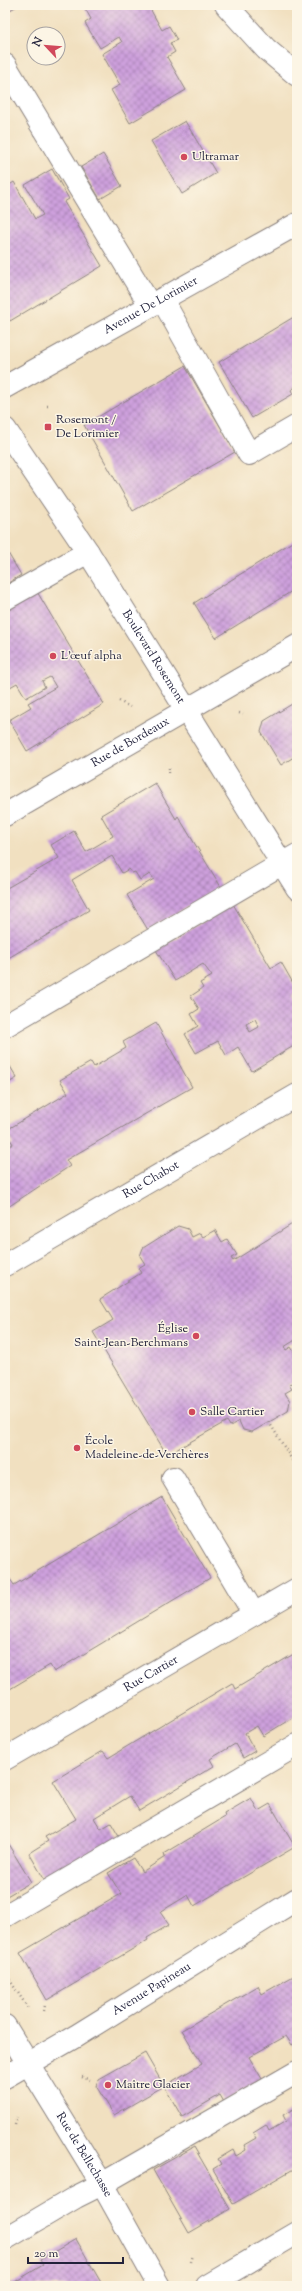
<svg xmlns="http://www.w3.org/2000/svg" width="302" height="2291" viewBox="0 0 302 2291" font-family="'Sorts Mill Goudy',serif">
	<style>
		.building { fill: url(#building-cross-hatch); fill-rule: evenodd }
		.lines { fill: none; stroke-linecap: round; stroke-linejoin: round }
		.minor-casing { stroke: #8a817e; stroke-width: 24 }
		.major-casing { stroke: #8a817e; stroke-width: 24 }
		.path { stroke: #8a817e; stroke-width: 2.5; stroke-dasharray: 1 3; stroke-linecap: butt }
		.minor { stroke: #fff; stroke-width: 22 }
		.major { stroke: #fff; stroke-width: 22 }
		.poi-dot { fill: #d1495b; stroke: #fcf5e5; stroke-width: 1.5 }
		.labels { text-anchor: middle; dominant-baseline: central; stroke-width: 3; stroke-linejoin: round; paint-order: stroke }
		.poi-label { font-size: 12px; fill: #22223b; stroke: #fcf5e5; text-anchor: start }
		.street-label { font-size: 12px; fill: #22223b; stroke: #fcf5e5 }
	</style>
	<defs>
		<pattern id="building-cross-hatch" width="8" height="8" patternUnits="userSpaceOnUse"><rect width="8" height="8" fill="#cea0dd"/><path d="M0 0l8 8M0 8l8-8" fill="none" stroke="#a782b4"/></pattern>
	</defs>
	<rect width="100%" height="100%" fill="#fcf5e5"/>
	<filter id="ink" filterUnits="userSpaceOnUse"><feTurbulence type="fractalNoise" baseFrequency=".025" numOctaves="2"/><feDisplacementMap in="SourceGraphic" scale="8" xChannelSelector="R" yChannelSelector="G"/><feConvolveMatrix kernelMatrix="1 2 1 2 8 2 1 2 1" color-interpolation-filters="sRGB"/></filter>
	<filter id="wash" filterUnits="userSpaceOnUse"><feTurbulence type="fractalNoise" baseFrequency=".012" numOctaves="4" result="noise"/><feDisplacementMap in="SourceGraphic" scale="16" xChannelSelector="R" yChannelSelector="G"/><feGaussianBlur stdDeviation="0.9" result="paint"/><feColorMatrix in="noise" values="0 0 0 0 0 0 0 0 0 0 0 0 0 0 0 0 0 1.4 0 .05"/><feComposite in="paint" operator="in"/></filter>
	<g filter="url(#wash)">
		<rect width="100%" height="100%" fill="#f1e0c0"/>
		<g id="blocks">
			<g class="building">
				<path d="M5,5H16L17,6L5,13Z"/>
				<path d="M83,5H148L162,30L169,26L177,40L170,43L175,52L167,57L186,90L130,123L111,90L120,85L102,54L122,42L119,37L100,48L85,23L91,19Z"/>
				<path d="M185,121L216,173L182,194L151,141Z"/>
				<path d="M103,154L122,186L100,199L81,167Z"/>
				<path d="M52,169L69,199L64,202L102,266L10,321L5,313V188L14,182L35,219L43,215L25,185Z"/>
				<path d="M297,315V386L291,390L293,394L252,418L219,362Z"/>
				<path d="M185,366L235,452L133,511L84,425Z"/>
				<path d="M297,539V588L216,638L194,603Z"/>
				<path d="M5,548L21,575L5,585Z"/>
				<path d="M36,590L104,704L27,751L9,720L31,707L28,703L56,687L50,677L42,681L45,687L26,698L17,683L5,690V609Z"/>
				<path d="M297,701V755L281,765L261,732L264,721Z"/>
				<path d="M155,783L176,819L178,816L221,887L148,930L127,895L154,879L150,874L140,880L135,872L132,873L129,869L122,873L112,856L72,880L89,910L5,960V889L59,858L51,845L74,831L86,852L113,836L101,815Z"/>
				<path d="M233,904L271,968L281,962L297,990V994L292,996L297,1005V1044L252,1071L238,1047L226,1055L218,1041L196,1053L185,1034L198,1026L191,1014L199,1009L191,996L203,988L200,983L212,976L203,964L175,981L156,950ZM255,1019L259,1027L250,1032L246,1024Z"/>
				<path d="M156,1023L192,1087L66,1160L70,1166L8,1207L5,1202V1149L13,1144L5,1131L68,1093L60,1080L91,1062L94,1067L126,1048L123,1042Z"/>
				<path d="M5,1058L17,1078L5,1085Z"/>
				<path d="M297,1221V1339L284,1347L286,1350L291,1347L297,1357L295,1364L297,1380L289,1385L292,1389L285,1393L290,1401L288,1411L252,1432L243,1430L239,1421L230,1426L227,1421L167,1455L93,1332L113,1320L100,1299L141,1273L138,1268L145,1264L140,1256L143,1248L178,1226L188,1229L192,1237L200,1233L203,1237L215,1230L222,1242L227,1239L237,1255L231,1258L233,1261Z"/>
				<path d="M162,1497L210,1578L54,1672L50,1665L5,1692V1583L10,1579L14,1585Z"/>
				<path d="M297,1652V1715L263,1736L257,1726L245,1733L255,1751L243,1758L235,1744L210,1759L214,1766L139,1811L130,1796L94,1818L101,1829L111,1823L121,1840L47,1884L29,1853L48,1841L45,1837L76,1819L53,1781L103,1751L108,1758L232,1683L235,1689Z"/>
				<path d="M251,1798L258,1811L270,1804L295,1847L194,1906L188,1895L160,1912L169,1925L147,1938L148,1940L47,2000L20,1953L121,1894L108,1873L133,1858L142,1872L165,1857L164,1854L225,1817L224,1814Z"/>
				<path d="M5,1839L31,1882L5,1897Z"/>
				<path d="M297,1974V2042L292,2045L286,2036L249,2057L262,2079L224,2102L220,2095L182,2117L164,2086L114,2115L96,2086L99,2079L145,2053L164,2086L202,2064L182,2030L258,1986L262,1994Z"/>
				<path d="M295,2108L297,2113V2167L233,2204L213,2169L221,2164L218,2159L233,2150L236,2156L246,2150L244,2145L256,2138L253,2133L266,2125L269,2131L286,2121L283,2115Z"/>
				<path d="M194,2147L230,2209L189,2233L153,2170Z"/>
				<path d="M76,2239L103,2286H8L43,2265L40,2260Z"/>
			</g>
		</g>
	</g>
	<g filter="url(#ink)">
		<use href="#blocks" fill-opacity="0" stroke="#8a817e" stroke-width="1"/>
		<g class="lines">
			<defs>
				<g id="minor">
					<path d="M226,5L266,49L297,75"/>
					<path d="M5,65L150,305"/>
					<path d="M162,299L249,454L297,426"/>
					<path d="M5,599L88,552"/>
					<path id="s1" d="M5,815L297,646"/>
					<path d="M5,1026L297,855"/>
					<path id="s2" d="M5,1265L297,1095"/>
					<path d="M173,1478L254,1614"/>
					<path id="s3" d="M5,1759L297,1589"/>
					<path d="M5,1916L297,1745"/>
					<path id="s4" d="M5,2026L102,2184L159,2286"/>
					<path d="M5,2239L76,2197L102,2184L297,2072"/>
					<path d="M207,2286L297,2233"/>
				</g>
				<g id="major">
					<path id="s5" d="M5,387L297,224"/>
					<path id="s6" d="M5,429L88,552L297,888"/>
					<path id="s7" d="M5,2077L76,2036L297,1899"/>
				</g>
			</defs>
			<use href="#minor" class="minor-casing"/>
			<use href="#major" class="major-casing"/>
			<g class="path">
				<path d="M47,406H50"/>
				<path d="M119,701L130,707"/>
				<path d="M239,713L243,714"/>
				<path d="M169,773V765"/>
				<path d="M269,1422L297,1468"/>
				<path d="M5,1973L28,2008"/>
				<path d="M44,2011L45,2005"/>
				<path d="M82,2077L90,2080"/>
				<path d="M15,2125L17,2117"/>
				<path d="M191,2262L193,2255"/>
			</g>
			<use href="#minor" class="minor"/>
			<use href="#major" class="major"/>
		</g>
	</g>
	<g class="poi-dot">
		<circle cx="184" cy="157" r="4"/>
		<rect x="44" y="423" width="8" height="8" rx="2"/>
		<circle cx="53" cy="656" r="4"/>
		<circle cx="196" cy="1336" r="4"/>
		<circle cx="192" cy="1412" r="4"/>
		<circle cx="77" cy="1448" r="4"/>
		<circle cx="108" cy="2085" r="4"/>
	</g>
	<g class="labels">
		<g class="poi-label">
			<text x="192" y="157">Ultramar</text>
			<text x="56" y="420">Rosemont /<tspan x="56" dy="14">De Lorimier</tspan></text>
			<text x="61" y="656">L’œuf alpha</text>
			<text x="188" y="1329" text-anchor="end">Église<tspan x="188" dy="14">Saint-Jean-Berchmans</tspan></text>
			<text x="200" y="1412">Salle Cartier</text>
			<text x="85" y="1441">École<tspan x="85" dy="14">Madeleine-de-Verchères</tspan></text>
			<text x="116" y="2085">Maître Glacier</text>
		</g>
		<g class="street-label">
			<text stroke="none"><textPath href="#s5" startOffset="167">Avenue De Lorimier</textPath></text>
			<text stroke="none"><textPath href="#s6" startOffset="272">Boulevard Rosemont</textPath></text>
			<text stroke="none"><textPath href="#s1" startOffset="145">Rue de Bordeaux</textPath></text>
			<text stroke="none"><textPath href="#s2" startOffset="169">Rue Chabot</textPath></text>
			<text stroke="none"><textPath href="#s3" startOffset="169">Rue Cartier</textPath></text>
			<text stroke="none"><textPath href="#s7" startOffset="171">Avenue Papineau</textPath></text>
			<text stroke="none"><textPath href="#s4" startOffset="151">Rue de Bellechasse</textPath></text>
		</g>
	</g>
	<rect width="302" height="2291" fill="none" stroke="#fcf5e5" stroke-width="20"/>
	<g transform="translate(46 46) rotate(296)"><circle r="19" fill="#fcf5e5" stroke="#a5a1a1"/>
	<path d="M0-3L7 15L0 10L-7 15Z" fill="#d1495b"/>
	<text y="-6" font-size="11" font-weight="bold" text-anchor="middle" fill="#22223b">N</text>
	</g>
	<path d="M28 2257v6h95v-6" fill="none" stroke="#22223b" stroke-width="2"/>
	<text x="34" y="2257" font-size="12" fill="#22223b" stroke="#fcf5e5" stroke-width="3" paint-order="stroke">20 m</text>
</svg>
